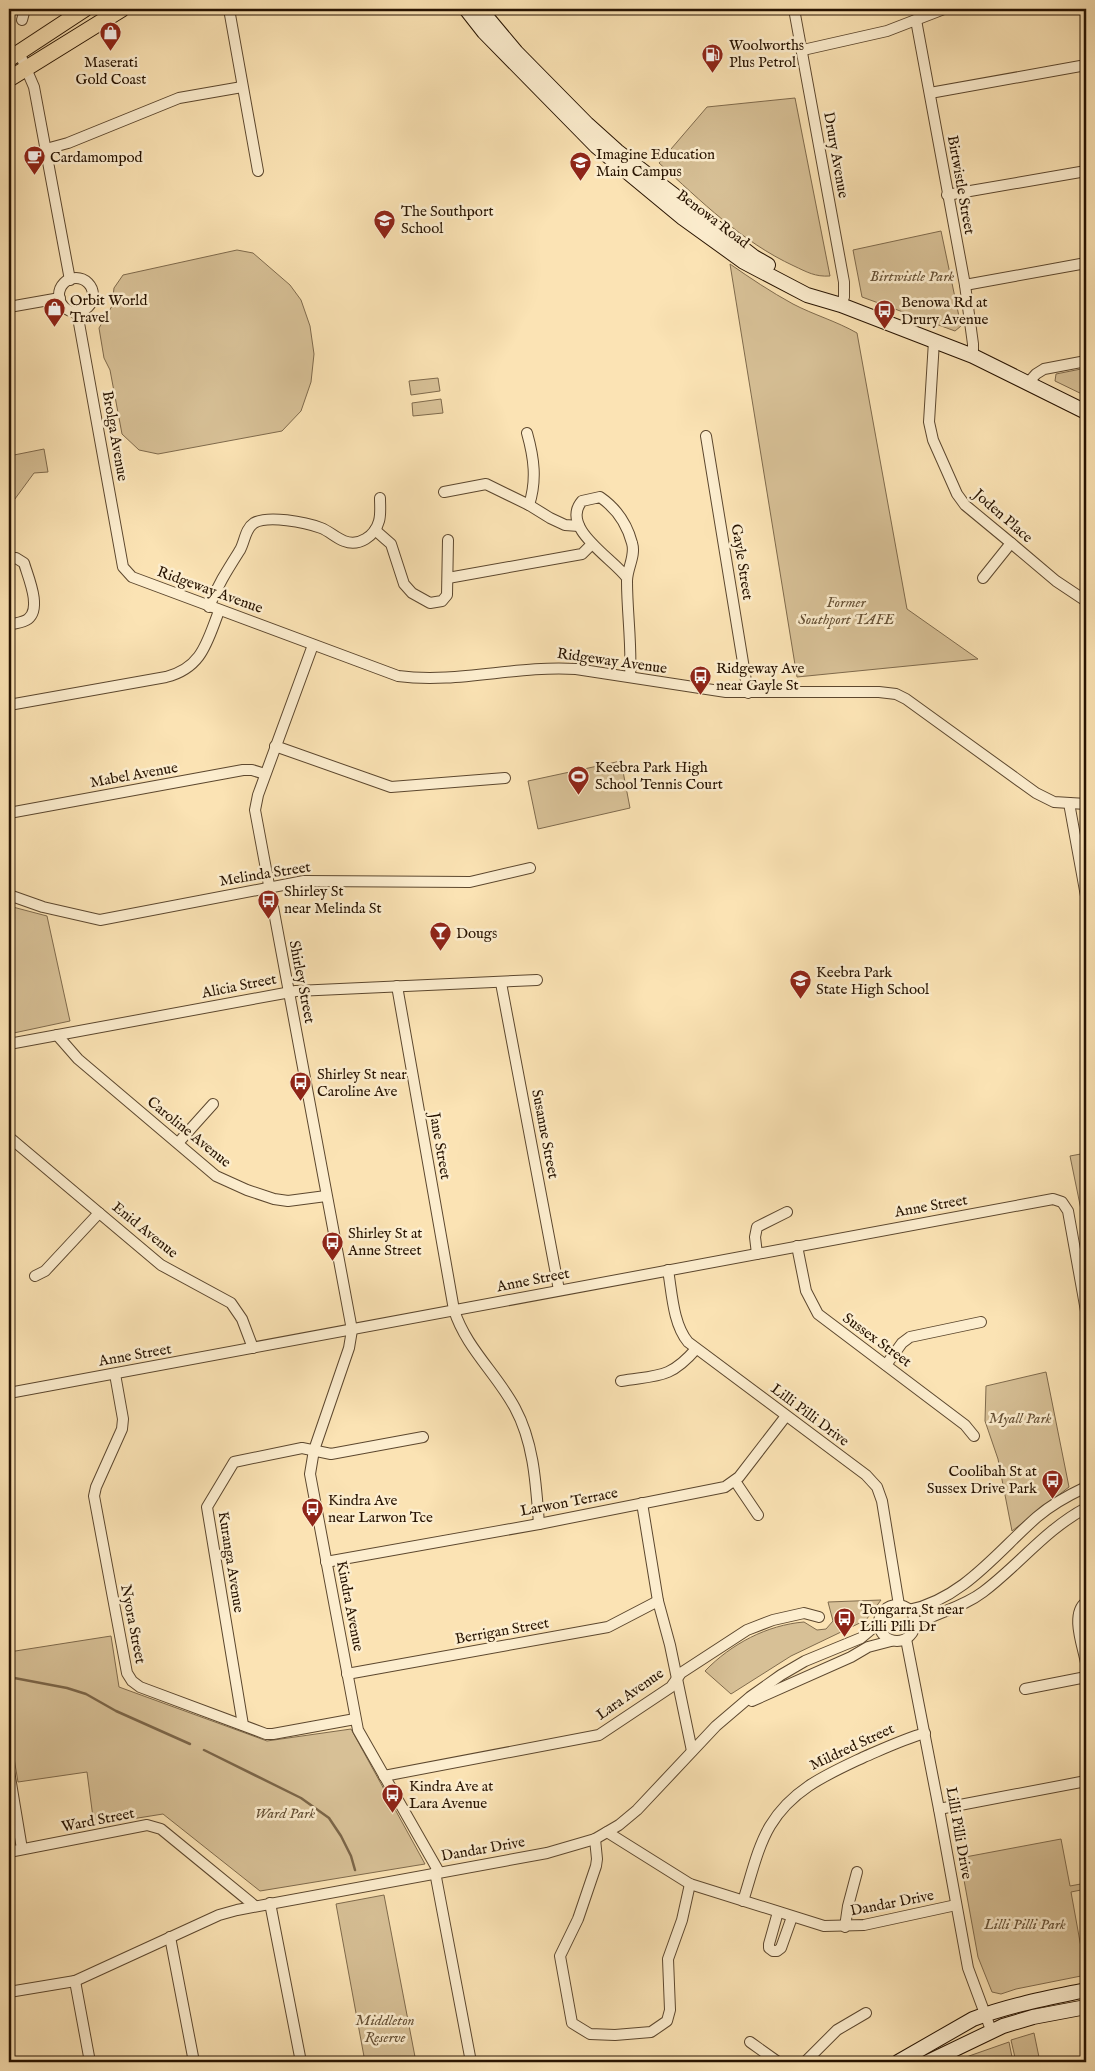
<svg xmlns="http://www.w3.org/2000/svg" width="1095" height="2071" viewBox="0 0 1095 2071" font-family="'IM FELL English',serif">
	<style>
		.green { fill: #d7c096; stroke: #7f6a4c }
		.lines { fill: none; stroke-linecap: round; stroke-linejoin: round }
		.stream { stroke: #7b6548; stroke-width: 2.5 }
		.street-casing { stroke: #5c472e; stroke-width: 12 }
		.secondary-casing { stroke: #271301; stroke-width: 16 }
		.primary-casing { stroke: #271301; stroke-width: 17 }
		.street { stroke: #fcedce; stroke-width: 10 }
		.secondary { stroke: #fcedce; stroke-width: 14 }
		.primary { stroke: #fbe3b4; stroke-width: 15 }
		.labels { text-anchor: middle; dominant-baseline: central; stroke-width: 5; stroke-linejoin: round; paint-order: stroke }
		.poi-label { font-size: 15px; fill: #271301; stroke: #fcedce; text-anchor: start }
		.street-label { font-size: 15px; fill: #271301; stroke: #fcedce }
		.park-label { font-size: 15px; font-style: italic; fill: #655035; stroke: #fcedce }
	</style>
	<rect width="100%" height="100%" fill="#fbe3b4"/>
	<filter id="stains"><feTurbulence type="fractalNoise" baseFrequency=".004" numOctaves="4"/><feColorMatrix values="0 0 0 0 .2 0 0 0 0 .09 0 0 0 0 .02 0 0 0 .5 -.17"/></filter>
	<radialGradient id="worn" r=".72"><stop offset=".6" stop-color="#630" stop-opacity="0"/><stop offset="1" stop-color="#630" stop-opacity=".3"/></radialGradient>
	<g class="green">
		<path d="M795,98L830,276C815,277 807,272 794,266C742,242 701,201 659,163L707,107Z"/>
		<path d="M941,231L961,326L955,331L862,297L853,250Z"/>
		<path d="M237,250L253,253L290,285L301,300L310,326L314,354L311,382L301,411L282,431L158,454L139,450L122,434L110,370L104,358L99,328L112,306L114,288L123,275Z"/>
		<path d="M730,264C750,278 771,292 793,304C814,315 836,321 857,333L907,609L978,659L797,677Z"/>
		<path d="M1086,368V396L1055,381L1056,374Z"/>
		<path d="M438,378L440,391L411,395L409,381Z"/>
		<path d="M441,399L443,413L413,416L412,403Z"/>
		<path d="M44,449L48,472L34,473L9,507V456Z"/>
		<path d="M621,761L630,808L538,829L528,781Z"/>
		<path d="M9,906L47,916L70,1021L9,1034Z"/>
		<path d="M1086,1153V1234L1070,1156Z"/>
		<path d="M1046,1372L1069,1487L1012,1531L998,1459L985,1421L986,1386Z"/>
		<path d="M881,1600L866,1620L791,1656L731,1694L705,1671C731,1644 767,1625 804,1622L817,1630L826,1629L833,1621L828,1602Z"/>
		<path d="M111,1636L119,1687L267,1741L351,1729L425,1864L260,1891L163,1814L94,1825L87,1772L18,1782L9,1728V1652Z"/>
		<path d="M1061,1839L1070,1886L1086,1883V1889L1071,1892L1086,1975L1016,1989L1001,1994L992,1992L978,1957L960,1858Z"/>
		<path d="M384,1895L416,2062H365L336,1904Z"/>
		<path d="M1034,2033L1040,2062H1016L1011,2040Z"/>
		<path d="M1009,2042L1013,2062H958L969,2056Z"/>
	</g>
	<g class="lines">
		<g class="stream">
			<path d="M9,1677L67,1688L86,1694L116,1711L190,1744"/>
			<path d="M204,1750L301,1798L329,1818L341,1836L351,1856L355,1870"/>
		</g>
		<defs>
			<g id="street">
				<path d="M229,9L258,171"/>
				<path d="M794,9L844,282V297L841,305"/>
				<path d="M22,20L25,9"/>
				<path d="M916,20L965,285L973,344V356"/>
				<path d="M803,50L887,31L944,9"/>
				<path d="M19,52L34,87L70,280"/>
				<path d="M930,93L1086,65"/>
				<path d="M46,149L68,143L179,98L242,87"/>
				<path d="M947,195L1086,171"/>
				<circle cx="76" cy="295" r="17"/>
				<path d="M965,285L1086,263"/>
				<path d="M9,307L60,298"/>
				<path d="M77,312L123,567L132,577L398,676C457,684 517,665 576,669L726,692H879L896,694L906,699L1036,793L1054,802L1086,804"/>
				<path d="M934,341L929,422L933,440L957,494L965,505L1011,543L1056,581L1086,601"/>
				<path d="M1028,383L1036,374L1044,369L1086,361"/>
				<path d="M527,433C534,458 537,480 529,505"/>
				<path d="M706,436L748,693"/>
				<path d="M444,492L486,484L529,505L550,518L565,525L579,526"/>
				<path d="M375,530L391,544L404,584L412,593L430,603L442,601L447,595L448,540"/>
				<path d="M9,559L16,558L24,563C28,577 42,608 28,619C23,623 14,623 9,625"/>
				<path d="M448,578L582,554L592,544"/>
				<path d="M627,578C614,559 559,528 582,501L600,497C616,508 627,524 632,543C636,556 627,568 627,581C627,613 632,645 630,677"/>
				<path d="M983,578L1011,543"/>
				<path d="M209,607C217,586 228,569 240,550C245,541 245,529 254,523C268,515 305,522 321,528C329,531 336,538 344,541C359,547 375,536 379,521C381,514 380,506 380,498"/>
				<path d="M313,645L258,795L255,810L352,1330L349,1348L314,1450L310,1474L358,1730L439,1872"/>
				<path d="M9,705L166,677C202,668 207,642 219,611"/>
				<path d="M275,746L391,787L505,778"/>
				<path d="M1069,803L1086,896"/>
				<path d="M9,813L243,770H252L265,774"/>
				<path d="M9,895L43,907L100,920L304,881L470,882L530,868"/>
				<path d="M501,983L559,1290"/>
				<path d="M397,986L454,1310C466,1348 497,1374 515,1408C534,1443 536,1485 539,1524"/>
				<path d="M57,1035L78,1059L216,1176L247,1190L274,1199L288,1201L326,1196"/>
				<path d="M9,1044L296,991L537,980"/>
				<path d="M9,1137L161,1265L231,1303L242,1319L253,1348"/>
				<path d="M178,1143L213,1104"/>
				<path d="M797,1246L806,1291L818,1314L965,1425L974,1436"/>
				<path d="M757,1254L755,1237L757,1227L787,1212"/>
				<path d="M668,1270C672,1293 673,1324 688,1342L866,1475L877,1487L882,1501L899,1605"/>
				<path d="M35,1276L45,1271L99,1213"/>
				<path d="M886,1365L902,1343L910,1337L981,1322"/>
				<path d="M115,1374L123,1419L122,1429L96,1487L94,1496L127,1673L132,1681L140,1687L266,1734H273L355,1719"/>
				<path d="M621,1381C658,1375 670,1379 696,1349"/>
				<path d="M9,1393L1053,1199L1062,1202L1068,1211L1086,1311"/>
				<path d="M735,1481L758,1515"/>
				<path d="M642,1503L658,1601L670,1645L692,1751"/>
				<path d="M326,1562L539,1524L725,1487L739,1477L786,1416"/>
				<path d="M1086,1602C1070,1614 1083,1646 1086,1663"/>
				<circle cx="897" cy="1623" r="18"/>
				<path d="M909,1610C963,1599 998,1551 1037,1517C1052,1504 1069,1495 1086,1487"/>
				<path d="M915,1625C937,1612 962,1608 983,1592C1019,1565 1046,1529 1086,1508"/>
				<path d="M906,1639L939,1809L968,1968L991,2030"/>
				<path d="M347,1674L608,1627L658,1601"/>
				<path d="M1025,1689L1086,1677"/>
				<path d="M752,1701L851,1657L868,1647L891,1641"/>
				<path d="M243,1725L207,1507L234,1462L302,1448L331,1454L423,1437"/>
				<path d="M9,1771L22,1849"/>
				<path d="M384,1776L599,1735L671,1687L681,1673L747,1630L773,1620L804,1613L819,1617"/>
				<path d="M939,1809L1086,1781"/>
				<path d="M607,1832L690,1884L824,1926L864,1925L956,1905"/>
				<path d="M595,1839L597,1859L596,1866L578,1919L560,1956L572,2023L590,2034L615,2035L651,2032L667,2021L670,2010L668,1959L682,1920L690,1884"/>
				<path d="M9,1852L147,1825L161,1829L255,1906"/>
				<path d="M435,1872L471,2062"/>
				<path d="M743,1901C751,1877 757,1848 770,1826C792,1789 828,1774 864,1757C885,1748 904,1739 925,1733"/>
				<path d="M270,1903L301,2062"/>
				<path d="M778,1912L769,1944V1948L773,1951H777L781,1948L792,1917"/>
				<path d="M845,1927L848,1906L857,1872"/>
				<path d="M170,1937L194,2062"/>
				<path d="M75,1981L90,2062"/>
				<path d="M9,1992L75,1981L219,1915L237,1910L547,1853L595,1839L619,1825L637,1810L716,1726L750,1697L781,1675L805,1661L861,1638L879,1623"/>
				<path d="M750,2042L778,2062"/>
				<path d="M805,2062L837,2030L866,2013"/>
			</g>
			<g id="secondary">
				<path d="M466,9L484,32L596,146L683,218L744,262L807,295L841,305L973,356L1086,412"/>
				<path d="M480,9L516,52L587,124L617,151L754,257L768,265"/>
				<path d="M898,2062L973,2019C1010,2005 1048,1998 1086,1990"/>
				<path d="M928,2062L1003,2026L1033,2017L1086,2007"/>
			</g>
			<g id="primary">
				<path d="M9,59L85,9"/>
				<path d="M9,79L122,9"/>
			</g>
		</defs>
		<use href="#street" class="street-casing"/>
		<use href="#secondary" class="secondary-casing"/>
		<use href="#primary" class="primary-casing"/>
		<use href="#street" class="street"/>
		<use href="#secondary" class="secondary"/>
		<use href="#primary" class="primary"/>
	</g>
	<defs>
		<symbol id="shop-pin" viewBox="-11 -11 22 30"><path d="M0 17L-7.5 6A9.5 9.5 0 1 1 7.5 6Z" fill="#8f2418" stroke="#fcedce"/><path d="M-5-2.5h2.3a2.7 3.5 0 0 1 5.4 0H5L5.5 6h-11ZM-1.5-2.5h3a1.5 2.3 0 0 0-3 0Z" fill="#fff"/></symbol>
		<symbol id="fuel-pin" viewBox="-11 -11 22 30"><path d="M0 17L-7.5 6A9.5 9.5 0 1 1 7.5 6Z" fill="#8f2418" stroke="#fcedce"/><path d="M-5.5-6h7V0h2V4h1.3V-2.5L3-4.5l.8-.8L6-3V5H2.5V1h-1V6h-7ZM-4.2-4.7v3.2H.2V-4.7Z" fill="#fff"/></symbol>
		<symbol id="cafe-pin" viewBox="-11 -11 22 30"><path d="M0 17L-7.5 6A9.5 9.5 0 1 1 7.5 6Z" fill="#8f2418" stroke="#fcedce"/><path d="M-5.5-4.5H6V0H3Q3 3.5 0 3.5H-2.5Q-5.5 3.5-5.5 0ZM3-3.2v2h1.7v-2ZM-6 4.5H4V6H-6Z" fill="#fff"/></symbol>
		<symbol id="school-pin" viewBox="-11 -11 22 30"><path d="M0 17L-7.5 6A9.5 9.5 0 1 1 7.5 6Z" fill="#8f2418" stroke="#fcedce"/><path d="M0-5L7-2L0 1L-7-2ZM-4 1L0 2.5L4 1V4Q0 6-4 4Z" fill="#fff"/></symbol>
		<symbol id="bus-pin" viewBox="-11 -11 22 30"><path d="M0 17L-7.5 6A9.5 9.5 0 1 1 7.5 6Z" fill="#8f2418" stroke="#fcedce"/><path d="M-5-6H5V4H4V6H2V4H-2V6H-4V4H-5ZM-3.5-4V0h7V-4ZM-3.5 1.2v1.5H-2V1.2ZM2 1.2v1.5H3.5V1.2Z" fill="#fff"/></symbol>
		<symbol id="stadium-pin" viewBox="-11 -11 22 30"><path d="M0 17L-7.5 6A9.5 9.5 0 1 1 7.5 6Z" fill="#8f2418" stroke="#fcedce"/><path d="M0-5a6.5 5 0 1 0 0 10a6.5 5 0 1 0 0-10ZM-3.5-1.8h7v3.6h-7Z" fill="#fff"/></symbol>
		<symbol id="bar-pin" viewBox="-11 -11 22 30"><path d="M0 17L-7.5 6A9.5 9.5 0 1 1 7.5 6Z" fill="#8f2418" stroke="#fcedce"/><path d="M-6-5H6L.8 .8V4.5H3.5V6h-7V4.5H-.8V.8Z" fill="#fff"/></symbol>
	</defs>
	<g fill-rule="evenodd">
		<use href="#shop-pin" x="98" y="20" width="25" height="34"/>
		<use href="#fuel-pin" x="700" y="42" width="25" height="34"/>
		<use href="#cafe-pin" x="22" y="144" width="25" height="34"/>
		<use href="#school-pin" x="568" y="150" width="25" height="34"/>
		<use href="#school-pin" x="372" y="208" width="25" height="34"/>
		<use href="#shop-pin" x="42" y="296" width="25" height="34"/>
		<use href="#bus-pin" x="872" y="298" width="25" height="34"/>
		<use href="#bus-pin" x="688" y="664" width="25" height="34"/>
		<use href="#stadium-pin" x="566" y="764" width="25" height="34"/>
		<use href="#bus-pin" x="256" y="888" width="25" height="34"/>
		<use href="#bar-pin" x="428" y="920" width="25" height="34"/>
		<use href="#school-pin" x="788" y="968" width="25" height="34"/>
		<use href="#bus-pin" x="288" y="1070" width="25" height="34"/>
		<use href="#bus-pin" x="320" y="1230" width="25" height="34"/>
		<use href="#bus-pin" x="1040" y="1468" width="25" height="34"/>
		<use href="#bus-pin" x="300" y="1496" width="25" height="34"/>
		<use href="#bus-pin" x="832" y="1606" width="25" height="34"/>
		<use href="#bus-pin" x="380" y="1782" width="25" height="34"/>
	</g>
	<g class="labels">
		<g class="poi-label">
			<text x="729" y="45">Woolworths<tspan x="729" dy="17">Plus Petrol</tspan></text>
			<text x="111" y="62" text-anchor="middle">Maserati<tspan x="111" dy="17">Gold Coast</tspan></text>
			<text x="596" y="154">Imagine Education<tspan x="596" dy="17">Main Campus</tspan></text>
			<text x="50" y="157">Cardamompod</text>
			<text x="401" y="211">The Southport<tspan x="401" dy="17">School</tspan></text>
			<text x="70" y="300">Orbit World<tspan x="70" dy="17">Travel</tspan></text>
			<text x="901" y="302">Benowa Rd at<tspan x="901" dy="17">Drury Avenue</tspan></text>
			<text x="716" y="668">Ridgeway Ave<tspan x="716" dy="17">near Gayle St</tspan></text>
			<text x="595" y="767">Keebra Park High<tspan x="595" dy="17">School Tennis Court</tspan></text>
			<text x="284" y="891">Shirley St<tspan x="284" dy="17">near Melinda St</tspan></text>
			<text x="456" y="933">Dougs</text>
			<text x="816" y="972">Keebra Park<tspan x="816" dy="17">State High School</tspan></text>
			<text x="317" y="1074">Shirley St near<tspan x="317" dy="17">Caroline Ave</tspan></text>
			<text x="348" y="1233">Shirley St at<tspan x="348" dy="17">Anne Street</tspan></text>
			<text x="1037" y="1471" text-anchor="end">Coolibah St at<tspan x="1037" dy="17">Sussex Drive Park</tspan></text>
			<text x="328" y="1500">Kindra Ave<tspan x="328" dy="17">near Larwon Tce</tspan></text>
			<text x="860" y="1609">Tongarra St near<tspan x="860" dy="17">Lilli Pilli Dr</tspan></text>
			<text x="409" y="1786">Kindra Ave at<tspan x="409" dy="17">Lara Avenue</tspan></text>
		</g>
		<g class="street-label">
			<text transform="translate(836 155) rotate(80)">Drury Avenue</text>
			<text transform="translate(961 185) rotate(80)">Birtwistle Street</text>
			<text transform="translate(713 219) rotate(37)">Benowa Road</text>
			<text transform="translate(115 436) rotate(80)">Brolga Avenue</text>
			<text transform="translate(1003 516) rotate(41)">Joden Place</text>
			<text transform="translate(742 562) rotate(81)">Gayle Street</text>
			<text transform="translate(210 590) rotate(20)">Ridgeway Avenue</text>
			<text transform="translate(612 661) rotate(8)">Ridgeway Avenue</text>
			<text transform="translate(134 775) rotate(-10)">Mabel Avenue</text>
			<text transform="translate(265 874) rotate(-9)">Melinda Street</text>
			<text transform="translate(302 982) rotate(79)">Shirley Street</text>
			<text transform="translate(239 986) rotate(-11)">Alicia Street</text>
			<text transform="translate(189 1132) rotate(39)">Caroline Avenue</text>
			<text transform="translate(545 1134) rotate(79)">Susanne Street</text>
			<text transform="translate(440 1146) rotate(80)">Jane Street</text>
			<text transform="translate(931 1206) rotate(-10)">Anne Street</text>
			<text transform="translate(145 1230) rotate(39)">Enid Avenue</text>
			<text transform="translate(533 1280) rotate(-11)">Anne Street</text>
			<text transform="translate(877 1340) rotate(36)">Sussex Street</text>
			<text transform="translate(135 1355) rotate(-10)">Anne Street</text>
			<text transform="translate(810 1415) rotate(37)">Lilli Pilli Drive</text>
			<text transform="translate(569 1502) rotate(-11)">Larwon Terrace</text>
			<text transform="translate(231 1562) rotate(81)">Kuranga Avenue</text>
			<text transform="translate(350 1606) rotate(79)">Kindra Avenue</text>
			<text transform="translate(133 1624) rotate(79)">Nyora Street</text>
			<text transform="translate(502 1631) rotate(-10)">Berrigan Street</text>
			<text transform="translate(630 1694) rotate(-35)">Lara Avenue</text>
			<text transform="translate(852 1747) rotate(-25)">Mildred Street</text>
			<text transform="translate(98 1820) rotate(-11)">Ward Street</text>
			<text transform="translate(959 1833) rotate(80)">Lilli Pilli Drive</text>
			<text transform="translate(483 1849) rotate(-10)">Dandar Drive</text>
			<text transform="translate(892 1903) rotate(-11)">Dandar Drive</text>
		</g>
		<g class="park-label">
			<text x="912" y="276">Birtwistle Park</text>
			<text x="846" y="602">Former<tspan x="846" dy="17">Southport TAFE</tspan></text>
			<text x="1020" y="1418">Myall Park</text>
			<text x="285" y="1813">Ward Park</text>
			<text x="1025" y="1924">Lilli Pilli Park</text>
			<text x="385" y="2020">Middleton<tspan x="385" dy="17">Reserve</tspan></text>
		</g>
	</g>
	<rect width="1095" height="2071" fill="none" stroke="#fbe3b4" stroke-width="30"/>
	<rect x="10" y="10" width="1075" height="2051" fill="none" stroke="#271301" stroke-width="2.5"/>
	<rect x="15" y="15" width="1065" height="2041" fill="none" stroke="#271301"/>
	<rect width="100%" height="100%" filter="url(#stains)"/>
	<rect width="100%" height="100%" fill="url(#worn)"/>
</svg>
